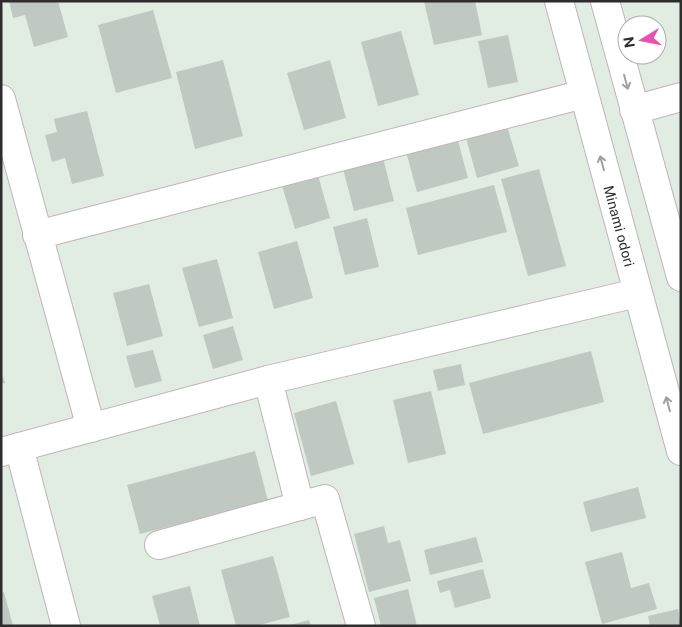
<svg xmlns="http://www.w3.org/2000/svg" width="682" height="627" viewBox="0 0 682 627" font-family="'Public Sans',sans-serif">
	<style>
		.building { fill: #c0c9c1 }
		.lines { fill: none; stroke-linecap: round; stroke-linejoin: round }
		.minor-casing { stroke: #bfb4bb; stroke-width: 30 }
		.minor { stroke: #fff; stroke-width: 28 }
		.oneway { stroke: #a0a0a0 }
		.labels { text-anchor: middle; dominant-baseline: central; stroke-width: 4; stroke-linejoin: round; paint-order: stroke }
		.street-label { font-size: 14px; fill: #2d2d2d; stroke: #fff }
	</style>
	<rect width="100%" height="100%" fill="#e1ede3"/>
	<g class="building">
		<path d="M9,1H58L68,37L34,47L25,15L13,18Z"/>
		<path d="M424,1H475L482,35L434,45Z"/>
		<path d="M153,10L172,78L116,93L98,25Z"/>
		<path d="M401,31L419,95L378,106L361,42Z"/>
		<path d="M508,35L518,82L488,88L478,41Z"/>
		<path d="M223,60L243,136L195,149L176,72Z"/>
		<path d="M330,60L346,118L304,130L287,73Z"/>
		<path d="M87,111L104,176L72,184L65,158L52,162L45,135L57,132L54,119Z"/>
		<path d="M507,126L519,166L477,178L466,138Z"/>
		<path d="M455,130L468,178L417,192L404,144Z"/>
		<path d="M382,154L394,201L354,211L342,165Z"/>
		<path d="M316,168L330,218L295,229L280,179Z"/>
		<path d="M539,169L566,266L528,276L501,179Z"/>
		<path d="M494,185L507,232L418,255L406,208Z"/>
		<path d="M367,218L379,267L345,275L333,227Z"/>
		<path d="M297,241L313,298L274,309L258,252Z"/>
		<path d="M217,259L233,318L199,327L182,268Z"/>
		<path d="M149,284L163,336L127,346L113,293Z"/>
		<path d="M233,326L243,360L213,369L203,335Z"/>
		<path d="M153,350L162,381L135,388L126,356Z"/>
		<path d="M591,351L604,402L483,434L469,383Z"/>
		<path d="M461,364L465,385L438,391L433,370Z"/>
		<path d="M1,371L5,383L1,384Z"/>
		<path d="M431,391L446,454L408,463L393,400Z"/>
		<path d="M336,401L354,464L311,476L294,413Z"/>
		<path d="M255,451L268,501L140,534L127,485Z"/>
		<path d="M638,487L646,518L591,532L583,502Z"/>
		<path d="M384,526L388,543L400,540L411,581L369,592L354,534Z"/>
		<path d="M476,537L483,562L430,575L424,550Z"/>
		<path d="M622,552L631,588L649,583L657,609L602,624L585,562Z"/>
		<path d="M273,556L290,617L256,626H236L221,570Z"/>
		<path d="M483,569L491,598L455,608L450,590L440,593L437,581Z"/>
		<path d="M190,586L200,626H160L152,596Z"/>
		<path d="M408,589L417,626H381L374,598Z"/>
		<path d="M4,592L13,626H1V593Z"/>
		<path d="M678,609L681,626H650L648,616Z"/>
		<path d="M309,620L311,626H290V625Z"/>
	</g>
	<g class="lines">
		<defs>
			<g id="minor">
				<path d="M559,1L681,451"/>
				<path d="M605,1L681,277"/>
				<path d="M1,99L91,428"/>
				<path d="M634,110L681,97"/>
				<path d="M37,235L584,94"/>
				<path d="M268,380L300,506"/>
				<path d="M19,447L66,626"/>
				<path d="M1,452L268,380L637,293"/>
				<path d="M159,545L325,499L361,626"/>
			</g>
		</defs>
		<use href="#minor" class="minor-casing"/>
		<use href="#minor" class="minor"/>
	</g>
	<defs><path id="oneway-shaft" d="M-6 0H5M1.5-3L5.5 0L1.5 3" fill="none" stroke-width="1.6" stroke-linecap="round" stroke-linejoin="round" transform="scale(1.25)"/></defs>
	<g class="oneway">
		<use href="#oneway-shaft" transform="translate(626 82) rotate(75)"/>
		<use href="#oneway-shaft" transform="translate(602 163) rotate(-105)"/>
		<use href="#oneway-shaft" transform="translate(668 404) rotate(-105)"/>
	</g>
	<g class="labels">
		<g class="street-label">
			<text transform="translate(619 226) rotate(75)">Minami odori</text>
		</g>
	</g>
	<rect width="682" height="627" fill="none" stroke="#2d2d2d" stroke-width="5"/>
	<g transform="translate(642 40) rotate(260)"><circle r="24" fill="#ffffff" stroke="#ababab"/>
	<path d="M0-4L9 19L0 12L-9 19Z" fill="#e951ad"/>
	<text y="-8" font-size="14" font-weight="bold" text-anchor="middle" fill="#2d2d2d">N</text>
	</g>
</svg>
